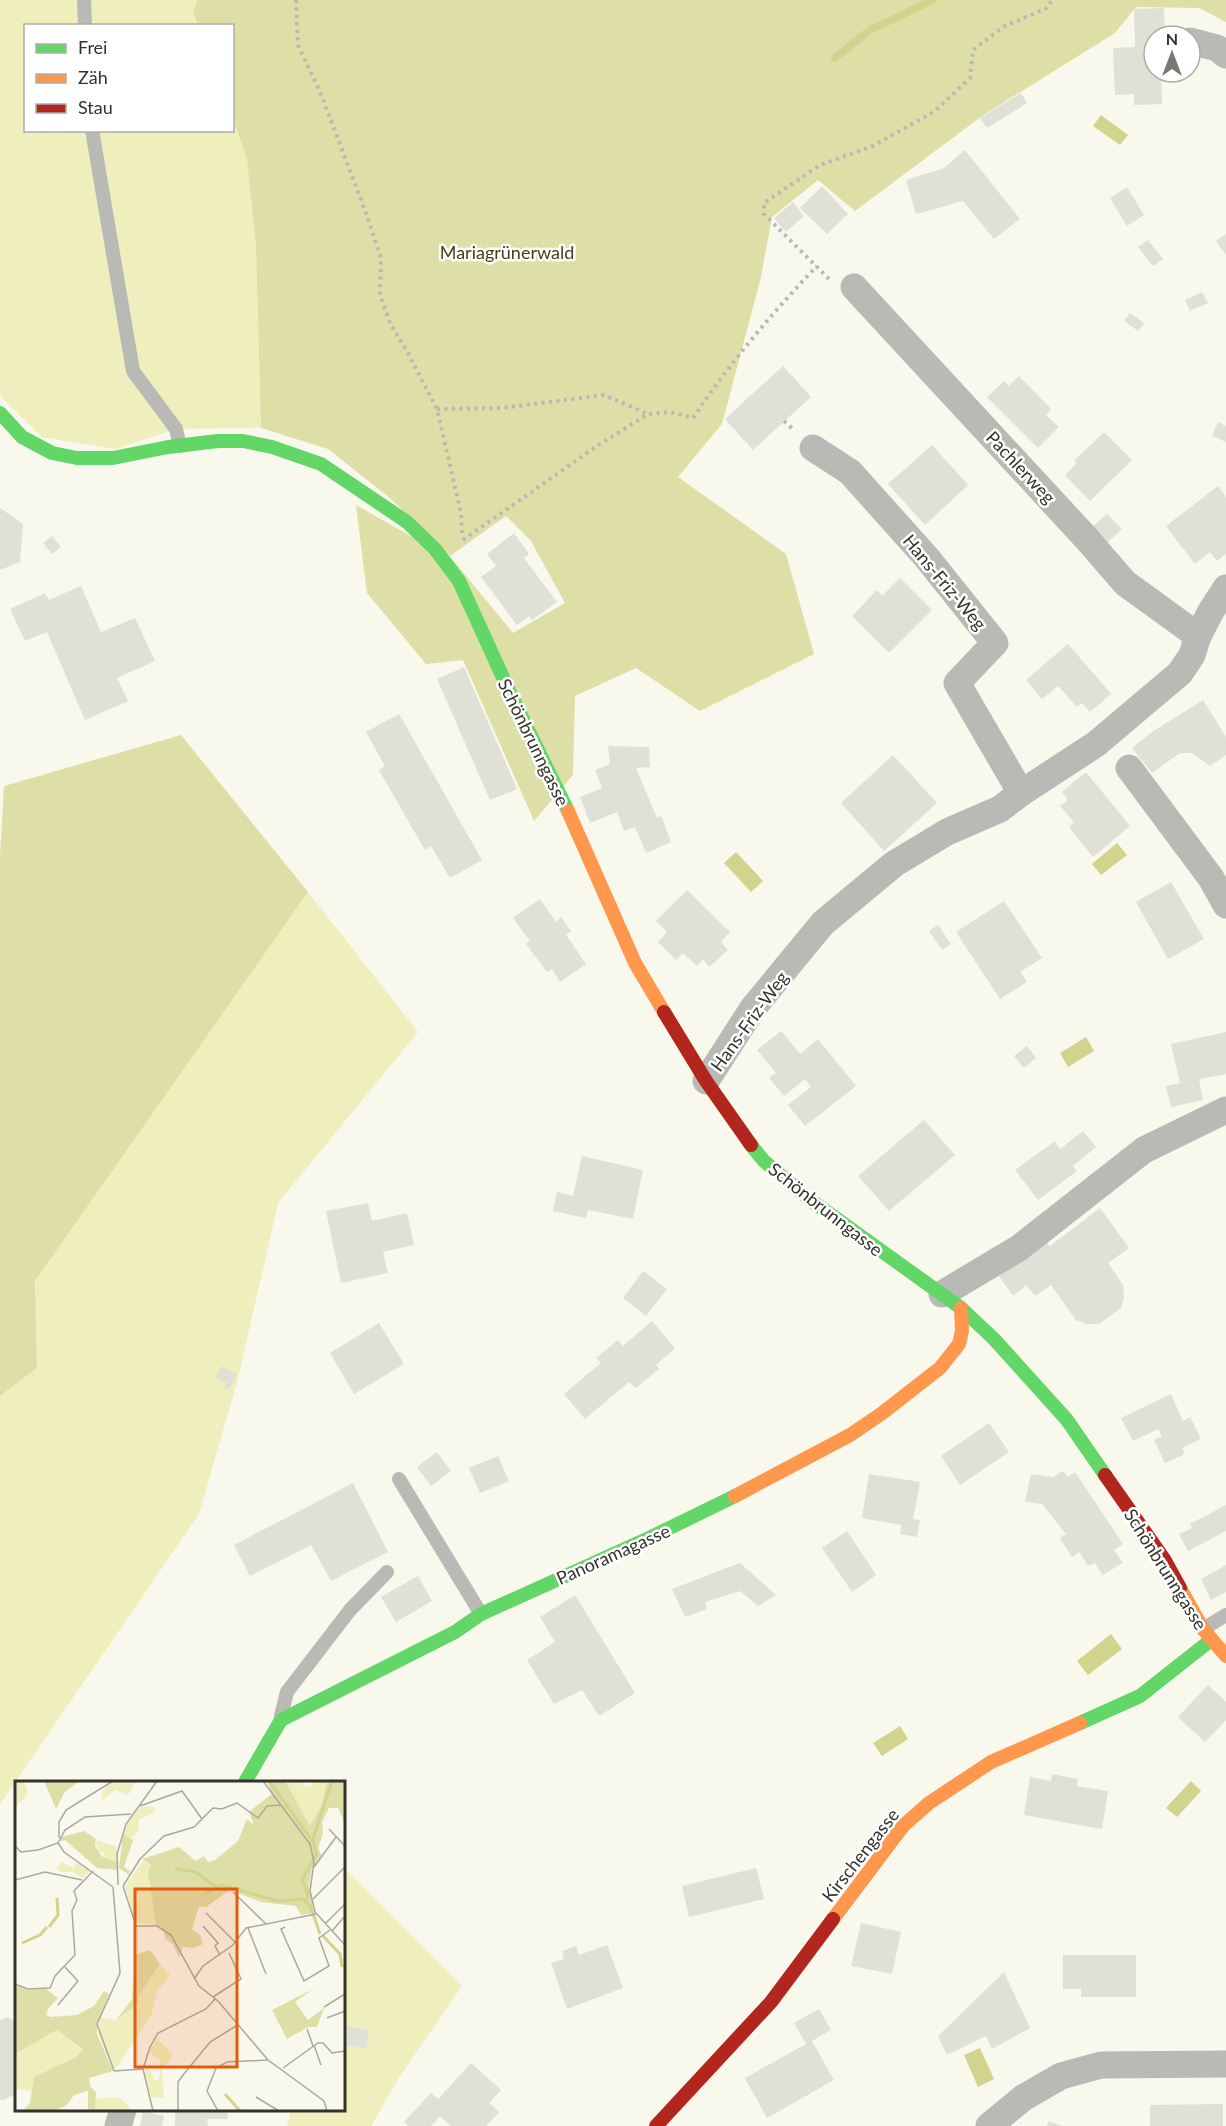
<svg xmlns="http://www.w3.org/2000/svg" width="1226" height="2126" viewBox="0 0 1226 2126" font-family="Lato,sans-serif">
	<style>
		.green { fill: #eeefbd }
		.forest { fill: #dedfa6 }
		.water { fill: #d2d48d }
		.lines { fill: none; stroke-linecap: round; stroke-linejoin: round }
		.stream { stroke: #d2d48d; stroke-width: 8 }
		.building { fill: #dfe0d6 }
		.path { stroke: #b9b9b4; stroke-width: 4; stroke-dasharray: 3 4.5; stroke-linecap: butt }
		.lane { stroke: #b9b9b5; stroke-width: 14 }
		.street { stroke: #b9b9b5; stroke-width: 27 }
		.fast { stroke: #63d668; stroke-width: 14 }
		.slow { stroke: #ff974d; stroke-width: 14 }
		.jam { stroke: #b3261e; stroke-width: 14 }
		.labels { text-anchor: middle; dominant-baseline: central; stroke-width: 5; stroke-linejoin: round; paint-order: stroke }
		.park-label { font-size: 18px; fill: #42421a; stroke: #fff }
		.street-label { font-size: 18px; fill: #32332b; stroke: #fff }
		.inset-river { fill: none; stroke: #d2d48d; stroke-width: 3 }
		.inset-road { fill: none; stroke: #a9a99f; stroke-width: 1.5 }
		.view { fill: #e8590c; fill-opacity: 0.15; stroke: #e8590c; stroke-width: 3 }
		.inset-edge { fill: none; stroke: #32332b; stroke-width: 3 }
	</style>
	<rect width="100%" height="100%" fill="#f8f8ed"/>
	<g class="green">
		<path d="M0,0H197L193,11L198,25L26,26V130H232L233,119L247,159L256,246L261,428L176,429L115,449L42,437L3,399L0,393Z"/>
		<path d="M308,892L418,1032L278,1203L238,1379L199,1514L0,1804V1396L37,1368L35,1281Z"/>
		<path d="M344,1868L462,1986L400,2076L371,2126H287L291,2110H344Z"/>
	</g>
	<g class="forest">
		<path d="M197,0H1226V22L1199,8L1136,7L1115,33L982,116L855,211L818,180L772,217L761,277L722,424L678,477L786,554L814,654L700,711L636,668L575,696L573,775L534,821L463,660L426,664L367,593L356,505L453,560L513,633L565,603L531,541L506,516L450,556L390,498L328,449L261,428L256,246L247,159L233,119L232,26L198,25L193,11Z"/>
		<path d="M181,735L308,892L35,1281L37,1368L0,1396V857L4,786Z"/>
	</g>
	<g class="water">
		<path d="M1101,115L1128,135L1120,145L1093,126Z"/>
		<path d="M1117,843L1127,855L1101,875L1092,864Z"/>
		<path d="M736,852L763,881L751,892L724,863Z"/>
		<path d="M1086,1037L1094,1051L1068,1067L1060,1053Z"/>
		<path d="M1111,1634L1122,1649L1088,1675L1077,1661Z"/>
		<path d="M900,1726L908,1739L882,1756L873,1743Z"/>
		<path d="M1191,1781L1201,1791L1177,1817L1166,1808Z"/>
		<path d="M980,2048L994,2079L978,2087L964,2055Z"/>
	</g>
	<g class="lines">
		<path class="stream" d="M835,58L870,30L933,0"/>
	</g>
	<g class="building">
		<path d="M1164,8L1165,36H1154V72H1161L1162,104L1134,105V94L1115,95L1113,48L1135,47L1134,9Z"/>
		<path d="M1021,93L1027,103L987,128L980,118Z"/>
		<path d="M965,150L1020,219L994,239L963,201L916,214L906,180L944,168Z"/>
		<path d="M822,186L848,214L827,234L800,208Z"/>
		<path d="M1127,187L1144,215L1127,226L1110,198Z"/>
		<path d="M793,202L804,216L786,232L774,218Z"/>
		<path d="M1226,234V255L1216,241Z"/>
		<path d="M1148,240L1163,259L1153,266L1138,247Z"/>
		<path d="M1202,292L1208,303L1190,311L1185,300Z"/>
		<path d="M1130,313L1144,323L1138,331L1124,321Z"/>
		<path d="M783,366L811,397L753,450L725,419Z"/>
		<path d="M1019,376L1051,409L1046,415L1059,427L1038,448L987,397L1004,381L1009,386Z"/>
		<path d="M1218,422L1226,426V442L1212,436Z"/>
		<path d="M1104,432L1132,460L1090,501L1065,475L1077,463L1074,461Z"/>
		<path d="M932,445L968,485L925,525L888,484Z"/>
		<path d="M1218,486L1226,497V554L1217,561L1210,552L1195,564L1166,526Z"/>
		<path d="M0,508L23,524L20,562L0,570Z"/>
		<path d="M1107,514L1122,529L1107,543L1092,527Z"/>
		<path d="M514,533L529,554L524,558L557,602L532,620L529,616L517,625L481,577L496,566L487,554Z"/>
		<path d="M52,536L61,547L52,554L43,543Z"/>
		<path d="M900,578L932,610L889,653L852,616L877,590L882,596Z"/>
		<path d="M81,586L101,632L135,618L155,661L117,678L128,701L85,720L47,632L25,641L10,609L45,593L49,600Z"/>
		<path d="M1068,644L1111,694L1090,712L1082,703L1077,707L1058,686L1042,699L1026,680Z"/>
		<path d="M464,667L517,789L490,800L437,679Z"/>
		<path d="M1203,700L1226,737V755L1210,766L1192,753H1180L1152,773L1132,748L1152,732Z"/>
		<path d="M399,714L482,860L450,878L431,846L425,850L379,770L385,766L366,732Z"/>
		<path d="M608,746L649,747L650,767L636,768L657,818L661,816L671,842L646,853L635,827L624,831L617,812L590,823L580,797L602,788L595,770L610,764Z"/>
		<path d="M893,755L937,803L884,851L841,803Z"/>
		<path d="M1086,772L1130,826L1093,857L1069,827L1074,822L1060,806L1068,800L1062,792Z"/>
		<path d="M1171,882L1204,939L1168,959L1136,902Z"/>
		<path d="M687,890L730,932L721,942L728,950L709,967L703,959L697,966L683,953L676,960L658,942L667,932L656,921Z"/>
		<path d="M540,899L556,922L561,917L571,931L566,935L586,964L560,982L552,969L547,972L526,944L530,941L513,918Z"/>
		<path d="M1004,901L1042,958L1020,972L1027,982L1000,999L956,932Z"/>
		<path d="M938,925L951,944L942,950L929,931Z"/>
		<path d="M781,1031L800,1054L818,1039L856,1086L805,1126L788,1105L811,1087L805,1079L784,1096L769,1078L776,1073L757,1050Z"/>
		<path d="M1226,1032V1074L1199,1079L1203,1100L1171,1107L1166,1086L1180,1083L1171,1044Z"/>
		<path d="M1027,1046L1036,1058L1024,1068L1014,1056Z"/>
		<path d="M924,1120L955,1155L889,1211L858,1176Z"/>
		<path d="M1083,1131L1096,1147L1073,1166L1077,1171L1038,1200L1015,1170L1055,1141L1060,1149Z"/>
		<path d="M582,1156L643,1170L633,1219L588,1210L586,1218L553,1211L557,1192L573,1196Z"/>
		<path d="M368,1203L372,1221L407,1213L414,1245L383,1252L388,1273L341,1283L326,1211Z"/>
		<path d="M1100,1208L1129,1248L1108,1263L1123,1285L1124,1297L1121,1308L1099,1324H1087L1076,1320L1051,1285L1035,1296L1026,1285L1013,1296L999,1276L1045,1241L1050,1246Z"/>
		<path d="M643,1271L667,1289L646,1316L623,1298Z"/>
		<path d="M652,1321L675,1348L656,1365L659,1369L636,1388L629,1382L585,1419L564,1394L601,1363L596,1358L618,1340L623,1346Z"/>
		<path d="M379,1323L404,1364L354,1394L330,1353Z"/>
		<path d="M222,1366L237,1374L228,1390L224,1387L227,1383L216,1377Z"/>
		<path d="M1171,1394L1183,1421L1190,1417L1201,1439L1182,1448L1185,1454L1165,1463L1154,1440L1162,1436L1158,1429L1133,1441L1121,1418Z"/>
		<path d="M989,1423L1009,1452L960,1485L941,1456Z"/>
		<path d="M437,1452L451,1471L431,1486L417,1467Z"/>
		<path d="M498,1456L509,1481L480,1493L469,1468Z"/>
		<path d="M1063,1471L1068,1477L1075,1472L1123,1544L1114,1550L1123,1563L1102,1575L1095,1563L1088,1566L1079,1552L1072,1557L1060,1538L1066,1534L1042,1504L1025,1502L1031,1474L1053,1477Z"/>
		<path d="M869,1474L920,1482L913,1519L920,1520L917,1537L900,1534L901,1525L862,1518Z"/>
		<path d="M353,1483L388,1552L331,1581L311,1545L250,1576L234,1545Z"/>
		<path d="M1226,1505V1531L1188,1551L1179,1534L1192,1528L1190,1524Z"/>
		<path d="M847,1531L876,1575L852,1592L822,1548Z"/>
		<path d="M740,1563L776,1595L758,1606L740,1591L705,1602L707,1609L685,1617L672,1589Z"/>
		<path d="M1226,1565V1592L1211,1600L1201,1579Z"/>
		<path d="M418,1576L432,1601L396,1622L381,1597Z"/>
		<path d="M575,1595L635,1693L599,1716L582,1690L554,1704L527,1660L555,1642L540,1617Z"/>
		<path d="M1208,1685L1226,1702V1720L1205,1742L1178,1717Z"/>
		<path d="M1052,1774L1078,1779L1077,1786L1108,1791L1102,1829L1024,1815L1030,1777L1051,1781Z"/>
		<path d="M756,1868L764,1899L689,1917L682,1886Z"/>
		<path d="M861,1923L901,1932L892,1974L851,1966Z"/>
		<path d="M607,1945L623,1988L567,2009L551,1963L564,1959L562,1951L576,1946L579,1955Z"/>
		<path d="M1063,1955H1136V1997H1081V1989H1063Z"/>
		<path d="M1004,1972L1030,2028L992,2049L986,2036L947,2055L938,2036Z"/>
		<path d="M819,2009L831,2030L812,2041L834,2080L767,2118L745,2078L806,2044L794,2023Z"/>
		<path d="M8,2017L16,2022V2094L3,2100L0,2099V2020Z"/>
		<path d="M344,2026L369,2030L366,2049L344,2045Z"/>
		<path d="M471,2063L501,2090L489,2103L499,2112L486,2126H451L440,2116L431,2126H408L404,2122L431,2093L438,2099Z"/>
		<path d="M1223,2104V2126H1150V2105Z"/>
		<path d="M175,2110H227L228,2119H207L208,2126H175Z"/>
		<path d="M143,2111L164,2116L162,2126H140Z"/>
		<path d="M1049,2121L1062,2126H1047Z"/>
	</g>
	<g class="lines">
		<g class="path">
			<path d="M296,0L298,45L321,94L366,213L381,258L380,295L390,323L408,353L437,409L461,513L462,534"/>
			<path d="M829,279L764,214V203L820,165L873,146L935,111L970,78L973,50L1003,27L1047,8L1052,0"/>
			<path d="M437,409L502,408L604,395L648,414"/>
			<path d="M784,421L795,431"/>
			<path d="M463,540L594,448L648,414L670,412L693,418C729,364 772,313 817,266"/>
		</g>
		<g class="lane">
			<path d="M84,0L85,26"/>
			<path d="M92,130L133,371L176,429L180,446"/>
			<path d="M399,1479L481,1614"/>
			<path d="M1203,1629L1226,1615"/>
			<path d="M281,1716L287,1692L350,1610L387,1572"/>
		</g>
		<g class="street">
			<path d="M1190,41L1217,48L1226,55"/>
			<path d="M854,287L1087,539L1125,583L1198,636"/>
			<path d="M813,448L850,472L927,558L995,643L957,683L1021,793"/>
			<path d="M1129,768L1211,878L1226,905"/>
			<path d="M706,1081L753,1008L823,923L894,864L947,832L1000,809L1021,793L1096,744L1180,673L1192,655L1198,636L1211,611L1226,588"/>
			<path d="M942,1294L1019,1248L1144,1150L1226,1110"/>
			<path d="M118,2126L123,2110"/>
			<path d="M989,2126L1023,2098L1061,2076L1101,2065L1226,2064"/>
		</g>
		<g class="fast">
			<path d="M0,413L22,437L52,453L77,458H113L168,447L218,441H243L272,447L321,464L407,522L435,549L459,581L511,695L568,811"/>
			<path d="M751,1145L764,1161L809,1199L961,1308L994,1339L1067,1420L1105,1475"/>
			<path d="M1080,1723L1140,1696L1211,1640"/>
			<path d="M245,1782L281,1720L455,1632L481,1614L645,1540L735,1496"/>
		</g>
		<g class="slow">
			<path d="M568,811L635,963L664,1012"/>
			<path d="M735,1496L850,1435L881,1414L940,1368L959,1344L962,1331L961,1308"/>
			<path d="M1180,1588L1203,1629L1226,1656"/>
			<path d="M833,1919L903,1826L929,1803L991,1762L1080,1723"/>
		</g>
		<g class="jam">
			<path d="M664,1012L706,1081L751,1145"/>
			<path d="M1105,1475L1164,1559L1180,1588"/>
			<path d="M656,2126L771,2002L833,1919"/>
		</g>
	</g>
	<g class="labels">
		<g class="park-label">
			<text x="507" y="252">Mariagrünerwald</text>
		</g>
		<g class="street-label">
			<text transform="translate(1021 467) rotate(47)">Pachlerweg</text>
			<text transform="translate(945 582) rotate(50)">Hans-Friz-Weg</text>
			<text transform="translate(534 742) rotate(64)">Schönbrunngasse</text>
			<text transform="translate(749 1021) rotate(-54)">Hans-Friz-Weg</text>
			<text transform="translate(826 1209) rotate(38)">Schönbrunngasse</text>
			<text transform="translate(613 1554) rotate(-24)">Panoramagasse</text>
			<text transform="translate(1166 1569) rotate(58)">Schönbrunngasse</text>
			<text transform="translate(860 1855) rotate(-52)">Kirschengasse</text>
		</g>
	</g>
	<g transform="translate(15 1781)">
		<rect width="330" height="330" fill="#f8f8ed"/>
		<path d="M0,0H9L13,12L1,26ZM98,0H121L113,14L100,9L87,19V10ZM289,0L287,4L295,6L300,0H312L306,24L295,46L269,2ZM138,25L141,30L123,39L124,50L116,57L108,53L116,35L126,26ZM80,59L102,66L104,87L102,81L87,76L90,71L84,72ZM128,80L136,84L133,91L141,144L120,141L110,105ZM47,81L58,87L62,81L76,90L67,97L59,91H45L42,86ZM145,183L155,194L143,209L136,235L99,290L83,253L85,236L101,239ZM42,249L68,267L61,276L19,296L18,310L0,308V273ZM142,257L158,274L147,288L149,318L136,316L130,293V288L135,289L139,299L144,298L145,279L134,271ZM104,316L118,330H80L81,318Z" fill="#eeefbd"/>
		<path d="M29,0H64L49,12L41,28ZM252,0H270L295,45L306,25L312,0H330V43L323,27H314L307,41L308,52L303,67L307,75L297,87L294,104L299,132L286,134L281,125L246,121L215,109L191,126H184L177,148L185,154L188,163L178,167L168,166L164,177L158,163L150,158L149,150L155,153L141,144L133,91L136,84L127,78L164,66L181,80L189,75L193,81L200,79L223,60L232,38L239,44L234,31L257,13ZM69,50L81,58L80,65L87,76L103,81L102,89L82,87L50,59L45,60L47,56ZM108,53L118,59L109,86L115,90L114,94L104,87ZM135,169L145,183L123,215V222L101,239L117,219L120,174ZM0,204L13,209L31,208L43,217L33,228L31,234L36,236L62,234L79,225L89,210L94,213L82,243V253L98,290L74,297L75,305L81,311L80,330H73V310L59,314L52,324L39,330H8L15,322L19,296L61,276L68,268L42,249L0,273ZM298,208L280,221L293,239L309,227L302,246H293L272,258L257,229Z" fill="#dedfa6"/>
		<path class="inset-river" d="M254,0L299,62L301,74L287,99L293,114L290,121M298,58L317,0M160,88L181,91L201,106M189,113L207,104L262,120L287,118L295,124L305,153M34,146L43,134L42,117M308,155L325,173L327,186M7,162L25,154L32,146M210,313L225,330"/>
		<path class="inset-road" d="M248,0L295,63L299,81L295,110L300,131L330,164M125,25L167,10L187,38M314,48L330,65M44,57V41L51,29L98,0M43,62L49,71L98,106M0,65L6,71L23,69L43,62L50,49L70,36L116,33M299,86L321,56M0,99L30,91L67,99M103,104L102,73L111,43L142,0M108,105L121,145H142L156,154L184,205L203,220L253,279L309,320L312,330M108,105L125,78L149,55L179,46L198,27L207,28L222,22L243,37L252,25L266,24M98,106L105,192L82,243L99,290M218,111L251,143M298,118L330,86M191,132L220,161M310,143L330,123M188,145L203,162L200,165L205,174M270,146L266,148L289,200L314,185L304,157L315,149M233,147L251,193M317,150L330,135M179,198L188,185L218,164L231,147L301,133M0,203L13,208L35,207L40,195L60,174L57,130L62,119L59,110L78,90M198,216L226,198L214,172M43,224L63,200L50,186M309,226L330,213M312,237L330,230M292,248L298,265M299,264L306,284M268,287L303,262H308L317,272L330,270M99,290L128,288M241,316L264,330M138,330L128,288L135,266L143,252L191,228L200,218M163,330V301L168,294L195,261L221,245M203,330L192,310L201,287L212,281L252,279"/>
		<path class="view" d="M120,108H222V286H120Z"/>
		<rect width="330" height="330" class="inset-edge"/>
	</g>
	<rect x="24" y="24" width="210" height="108" fill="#ffffff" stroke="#adadaa" stroke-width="1.5"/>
	<rect x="36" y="44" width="30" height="9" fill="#63d668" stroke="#adadaa" stroke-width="1.5"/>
	<text x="78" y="54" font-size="18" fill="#32332b">Frei</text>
	<rect x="36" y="74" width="30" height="9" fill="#ff974d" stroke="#adadaa" stroke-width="1.5"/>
	<text x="78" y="84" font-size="18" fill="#32332b">Zäh</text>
	<rect x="36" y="104" width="30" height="9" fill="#b3261e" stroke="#adadaa" stroke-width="1.5"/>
	<text x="78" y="114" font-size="18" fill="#32332b">Stau</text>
	<g transform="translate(1172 54)"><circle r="28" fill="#ffffff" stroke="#adadaa" stroke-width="1.5"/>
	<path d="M0-4.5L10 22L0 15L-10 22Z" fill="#77786f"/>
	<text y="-9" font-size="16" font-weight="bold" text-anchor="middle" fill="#32332b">N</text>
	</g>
</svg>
